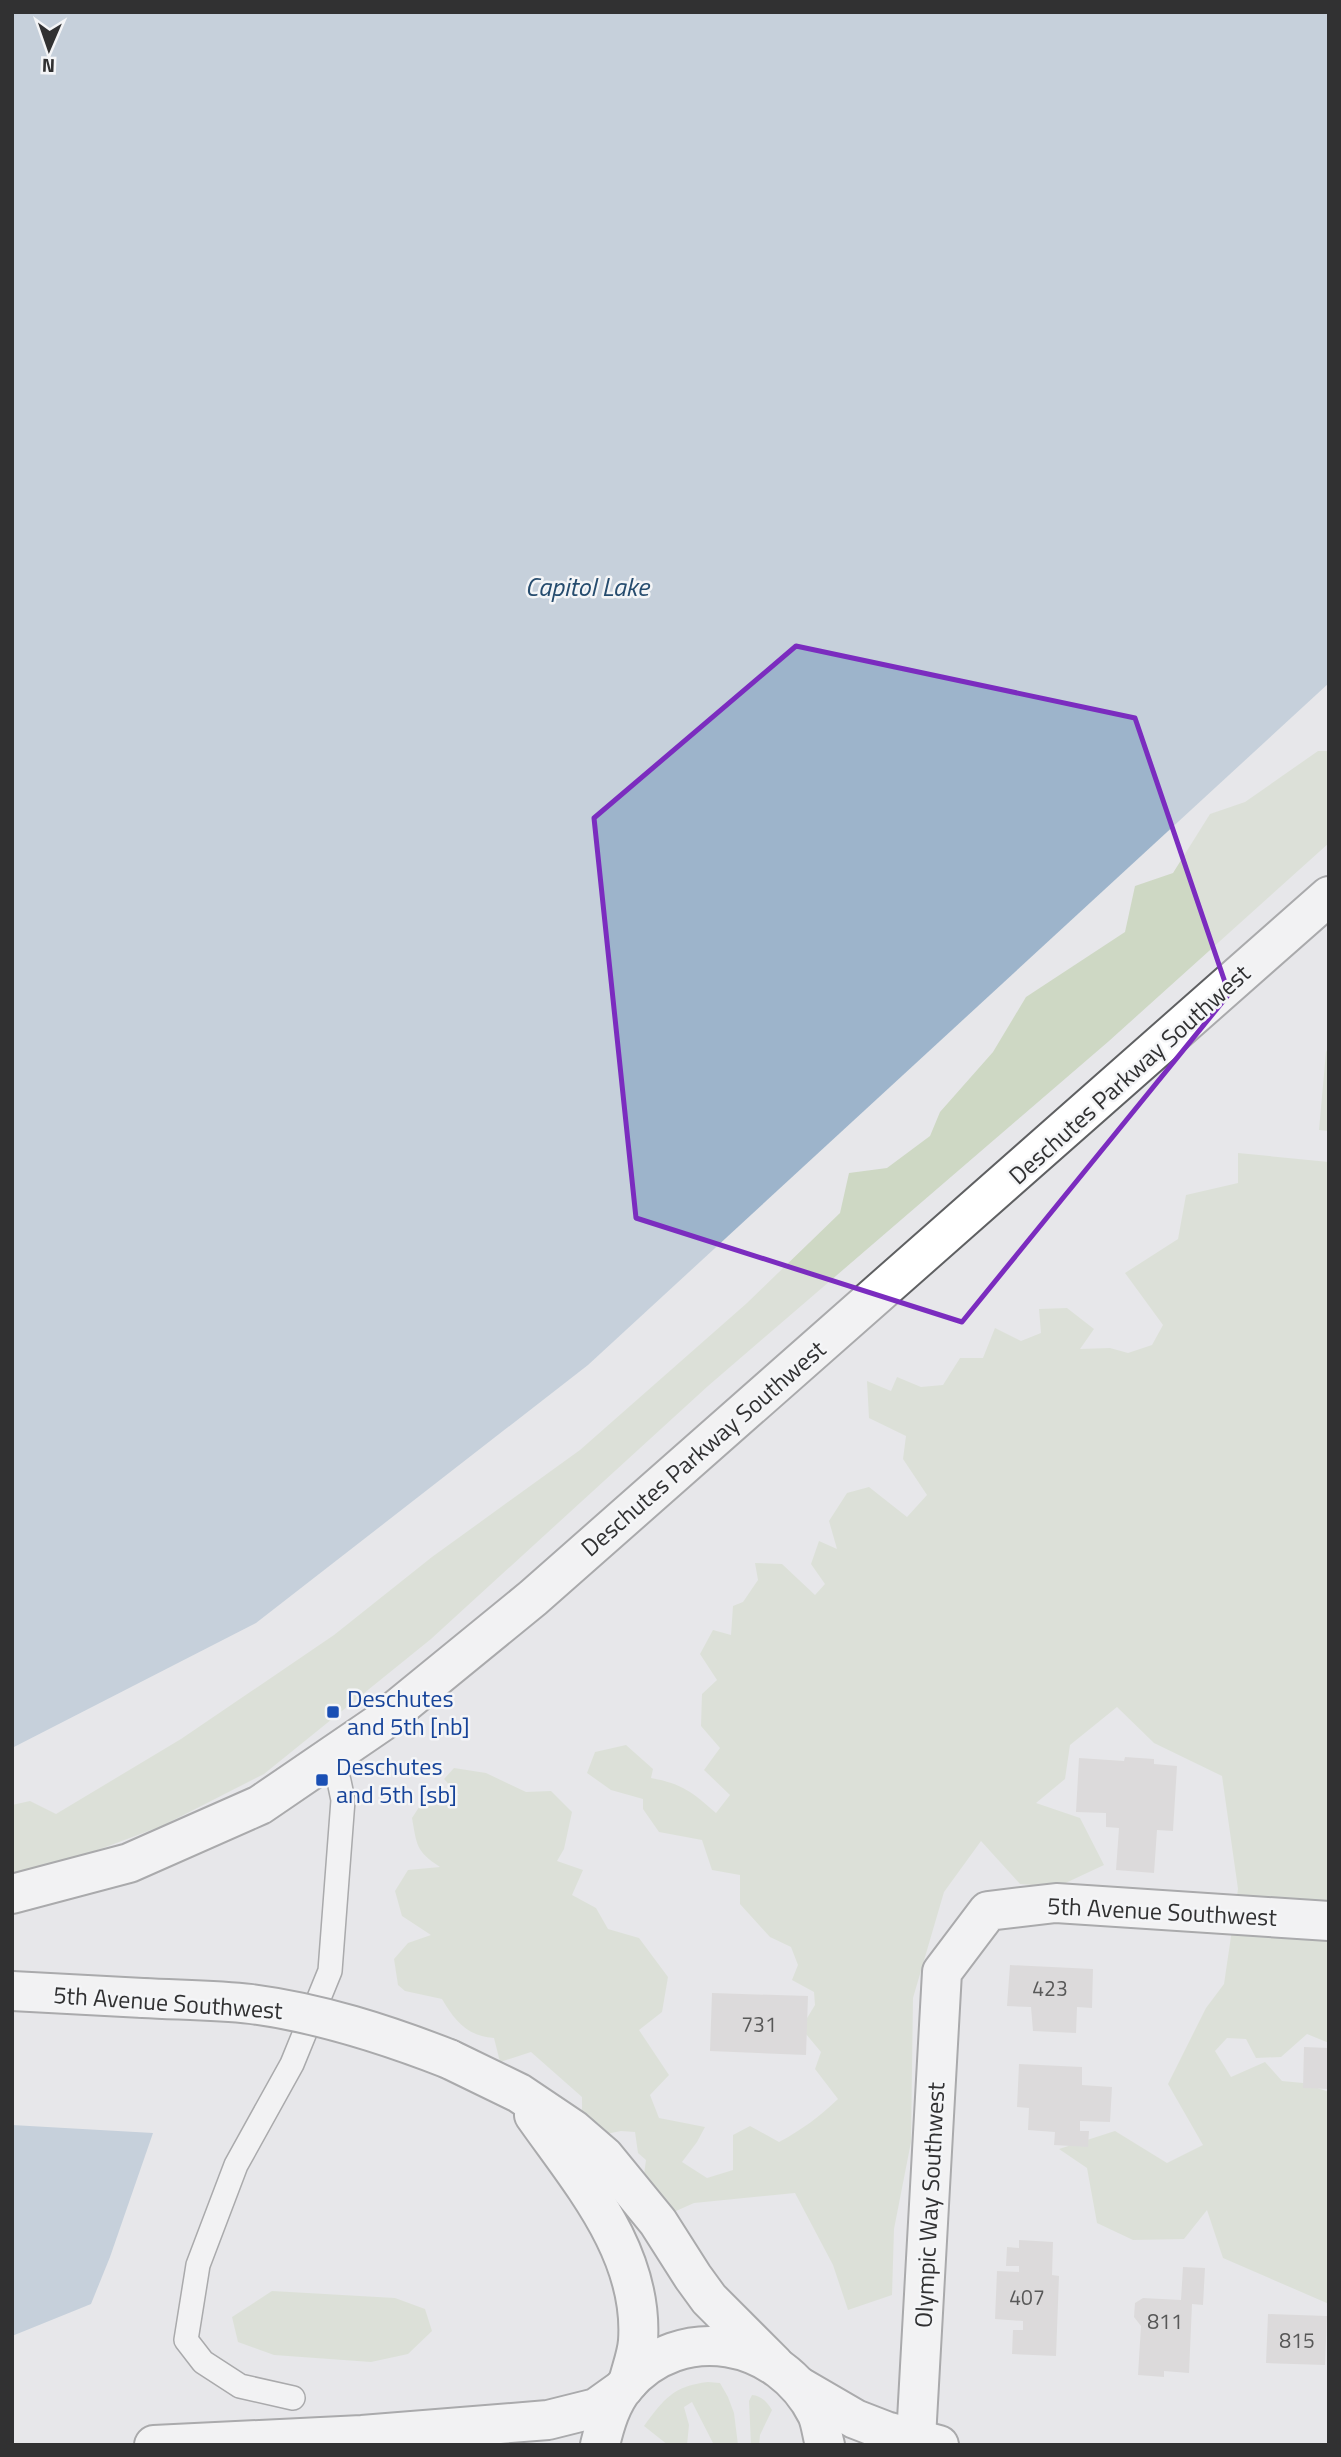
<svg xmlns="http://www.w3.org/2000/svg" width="1341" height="2457" viewBox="0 0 1341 2457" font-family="'Titillium Web',sans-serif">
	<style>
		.green { fill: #ced8c4 }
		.water { fill: #9db4cb }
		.building { fill: #cecbca }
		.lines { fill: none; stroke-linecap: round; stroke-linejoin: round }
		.service-casing { stroke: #5f6062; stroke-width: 26 }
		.minor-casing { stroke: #5f6062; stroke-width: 42 }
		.tertiary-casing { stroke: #5f6062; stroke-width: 42 }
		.primary-casing { stroke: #5f6062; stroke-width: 42 }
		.service { stroke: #fff; stroke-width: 23 }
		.minor { stroke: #fff; stroke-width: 38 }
		.tertiary { stroke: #fff; stroke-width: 38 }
		.primary { stroke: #fff; stroke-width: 38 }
		.tertiary-bridge-casing { stroke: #5f6062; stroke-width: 42; stroke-linecap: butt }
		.tertiary-bridge { stroke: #fff; stroke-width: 38 }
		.marked { fill: none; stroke: #7b2cbf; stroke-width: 5; stroke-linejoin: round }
		.transit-dot { fill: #1a4fb4; stroke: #f4f5f7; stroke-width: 2.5 }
		.labels { text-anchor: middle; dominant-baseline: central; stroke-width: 5; stroke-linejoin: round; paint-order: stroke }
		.number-label { font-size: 21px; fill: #585858 }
		.street-label { font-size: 24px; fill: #313132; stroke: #f4f5f7 }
		.transit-label { font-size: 24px; fill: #164399; stroke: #f4f5f7; text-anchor: start }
		.water-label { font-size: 26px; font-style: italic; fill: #264c6e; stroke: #f4f5f7 }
	</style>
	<rect width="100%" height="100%" fill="#e7e7ea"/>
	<g class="green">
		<path d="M1318,751H1329V843L1109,1041L708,1386L431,1639L264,1774L162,1826L44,1870L12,1877V1805L30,1801L56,1814L181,1739L334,1635L432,1557L580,1450L747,1303L840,1213L849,1173L887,1168L930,1136L940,1112L993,1052L1026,997L1125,932L1135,886L1173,873L1210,814L1245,802Z"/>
		<path d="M1329,1046V1131L1319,1130L1326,1052Z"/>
		<path d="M1238,1153L1329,1162V2043L1307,2034L1281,2057L1256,2058L1246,2039L1227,2038L1215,2051L1231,2077L1265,2062L1282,2081L1303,2083L1329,2092V2304L1223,2258L1207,2210L1184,2239L1133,2240L1097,2223L1087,2168L1059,2149L1115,2131L1167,2163L1203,2145L1168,2084L1206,2008L1224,1984L1238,1889L1222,1776L1154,1743L1117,1707L1070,1745L1065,1779L1036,1803L1080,1818L1104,1865L1057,1887L1020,1884L981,1841L944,1892L913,1998L911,2142L894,2229L892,2295L848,2310L833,2265L795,2193L694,2203L667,2215L642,2189L646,2160L638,2153L635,2132L621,2131L596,2136L582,2123V2097L531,2052L500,2062L494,2038C467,2036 455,2021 442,1999L405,1991L398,1985L394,1959L408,1943L431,1935L402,1916L395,1891L408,1870L440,1867C416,1851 417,1846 412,1818L425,1798L459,1795L444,1779L454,1768L486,1773L526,1792L551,1791L572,1812L564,1849L557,1861L583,1870L572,1895L596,1908L608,1929L639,1938L668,1977L662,2012L639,2030L669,2075L650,2095L659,2118L705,2127L697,2142L682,2162L707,2178L733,2170V2135L750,2126L779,2142C802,2130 820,2116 838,2099L815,2069L821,2052L801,2028L815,2005L814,1992L792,1980L798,1965L791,1947L770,1937L740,1904V1875L712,1870L702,1840L659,1832L643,1809V1799L611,1790L587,1773L595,1752L626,1745L653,1769L651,1778C683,1784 692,1792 716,1813L730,1795L704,1770L720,1748L701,1726L702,1694L717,1680L700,1654L713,1630L731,1635L733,1606L743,1602L758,1580L755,1563L782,1564L815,1595L825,1584L811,1564L819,1541L837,1549L829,1521L847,1493L869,1487L907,1517L927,1495L903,1459L906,1436L869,1418L867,1381L891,1391L897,1377L921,1387L943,1385L960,1358H983L995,1328L1021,1341L1041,1333L1039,1309L1067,1308L1094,1329L1080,1349L1110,1348L1128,1353L1152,1345L1163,1325L1125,1273L1178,1239L1186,1195L1238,1183Z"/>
		<path d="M272,2291L395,2298L425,2309L432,2331L408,2354L371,2362L274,2355L238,2342L232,2317Z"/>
		<path d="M708,2382L720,2383L728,2397L734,2413L738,2445H714L692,2402L684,2407L689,2425L687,2445H668L644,2426C664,2399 673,2386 708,2382Z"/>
		<path d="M752,2395C762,2396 767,2402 772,2410L760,2435L759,2445H751L749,2401Z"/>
	</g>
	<g class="water">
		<path d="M12,12H1329V683L588,1365L256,1623L12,1748Z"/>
		<path d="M12,2125L153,2133L110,2257L91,2304L12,2336Z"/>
	</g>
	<g class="building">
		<path d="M1125,1757L1154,1759V1764L1177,1766L1173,1831L1157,1830L1154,1873L1116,1870L1119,1828L1106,1827V1813L1076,1812L1079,1758L1124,1761Z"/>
		<path d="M1010,1965L1093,1969L1092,2008L1077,2007L1076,2033L1033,2031L1031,2007L1007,2006Z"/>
		<path d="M712,1993L808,1996L806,2055L710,2051Z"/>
		<path d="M1304,2047L1329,2048V2089L1303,2088Z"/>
		<path d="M1019,2064L1082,2067V2085L1112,2087L1110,2122L1080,2121V2131H1089L1088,2147L1054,2145L1055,2132L1028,2130L1029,2108L1017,2107Z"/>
		<path d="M1019,2240L1053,2242L1052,2275L1059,2276L1056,2356L1012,2354L1013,2330H1023V2321L995,2319L997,2271L1019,2272V2266H1006L1007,2247L1019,2248Z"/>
		<path d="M1183,2267L1205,2268L1203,2305L1192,2304L1189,2373L1164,2371V2377L1138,2375L1141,2326L1134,2317L1135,2303L1143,2298L1181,2300Z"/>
		<path d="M1268,2314L1327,2316L1325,2365L1266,2363Z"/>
	</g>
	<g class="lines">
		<defs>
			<path id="service" d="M293,2398L240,2386L203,2362L186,2340L198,2265L236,2165L292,2064L330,1971L343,1800L339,1781"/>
			<path id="minor" d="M916,2438L942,1972L988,1911L1056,1903L1329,1921"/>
			<g id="tertiary">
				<path d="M12,1894L129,1863L260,1805L380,1723L533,1598L1329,896"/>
				<path d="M12,1991L143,1998"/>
				<path d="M449,2059L519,2093L574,2130L604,2156L658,2222L693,2277L709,2299L774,2364"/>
				<path d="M534,2115C581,2182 644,2253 638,2341C637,2355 631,2370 628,2383"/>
				<path d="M800,2387L855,2419L886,2431L939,2445"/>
			</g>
			<g id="primary">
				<path d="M154,2445L362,2435L548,2420L596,2408L624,2388"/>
				<path d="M600,2445C605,2424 611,2403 625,2386C681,2320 780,2340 817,2414C821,2423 822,2435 825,2445"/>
			</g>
		</defs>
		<use href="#service" class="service-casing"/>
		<use href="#minor" class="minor-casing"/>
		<use href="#tertiary" class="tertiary-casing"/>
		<use href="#primary" class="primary-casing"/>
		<use href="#service" class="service"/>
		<use href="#minor" class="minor"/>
		<use href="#tertiary" class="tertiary"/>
		<use href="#primary" class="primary"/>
		<defs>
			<path id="tertiary-bridge" d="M143,1998C179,2000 216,2000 251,2004C320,2013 385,2034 449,2059"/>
		</defs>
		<use href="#tertiary-bridge" class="tertiary-bridge-casing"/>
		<use href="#tertiary-bridge" class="tertiary-bridge"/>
	</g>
	<path d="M0 0H1341V2457H0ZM796,646L1135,718L1229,994L962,1322L636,1218L594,818Z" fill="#e7e7ea" fill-opacity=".55" fill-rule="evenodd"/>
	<path class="marked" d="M796,646L1135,718L1229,994L962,1322L636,1218L594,818Z"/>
	<g class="transit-dot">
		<rect x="326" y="1705" width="14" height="14" rx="3.5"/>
		<rect x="315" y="1773" width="14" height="14" rx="3.5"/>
	</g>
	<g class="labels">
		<g class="number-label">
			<text x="1050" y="1988">423</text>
			<text x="759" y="2024">731</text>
			<text x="1027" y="2297">407</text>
			<text x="1165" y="2321">811</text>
			<text x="1297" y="2340">815</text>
		</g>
		<g class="street-label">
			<text transform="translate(1129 1074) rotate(-42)">Deschutes Parkway Southwest</text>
			<text transform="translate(703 1448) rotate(-41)">Deschutes Parkway Southwest</text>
			<text transform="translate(1162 1911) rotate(3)">5th Avenue Southwest</text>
			<text transform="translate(168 2002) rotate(4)">5th Avenue Southwest</text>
			<text transform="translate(929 2205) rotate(-87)">Olympic Way Southwest</text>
		</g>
		<g class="transit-label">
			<text x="347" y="1698">Deschutes<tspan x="347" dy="28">and 5th [nb]</tspan></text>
			<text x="336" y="1766">Deschutes<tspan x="336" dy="28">and 5th [sb]</tspan></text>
		</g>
		<g class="water-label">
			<text x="587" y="586">Capitol Lake</text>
		</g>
	</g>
	<rect width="1341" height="2457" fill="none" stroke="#313132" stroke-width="28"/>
	<g transform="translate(49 49) rotate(182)" stroke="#f4f5f7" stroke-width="5" paint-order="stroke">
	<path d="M0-5L12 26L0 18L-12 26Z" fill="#313132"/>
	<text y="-10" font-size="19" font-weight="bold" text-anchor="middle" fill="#313132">N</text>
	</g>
</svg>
